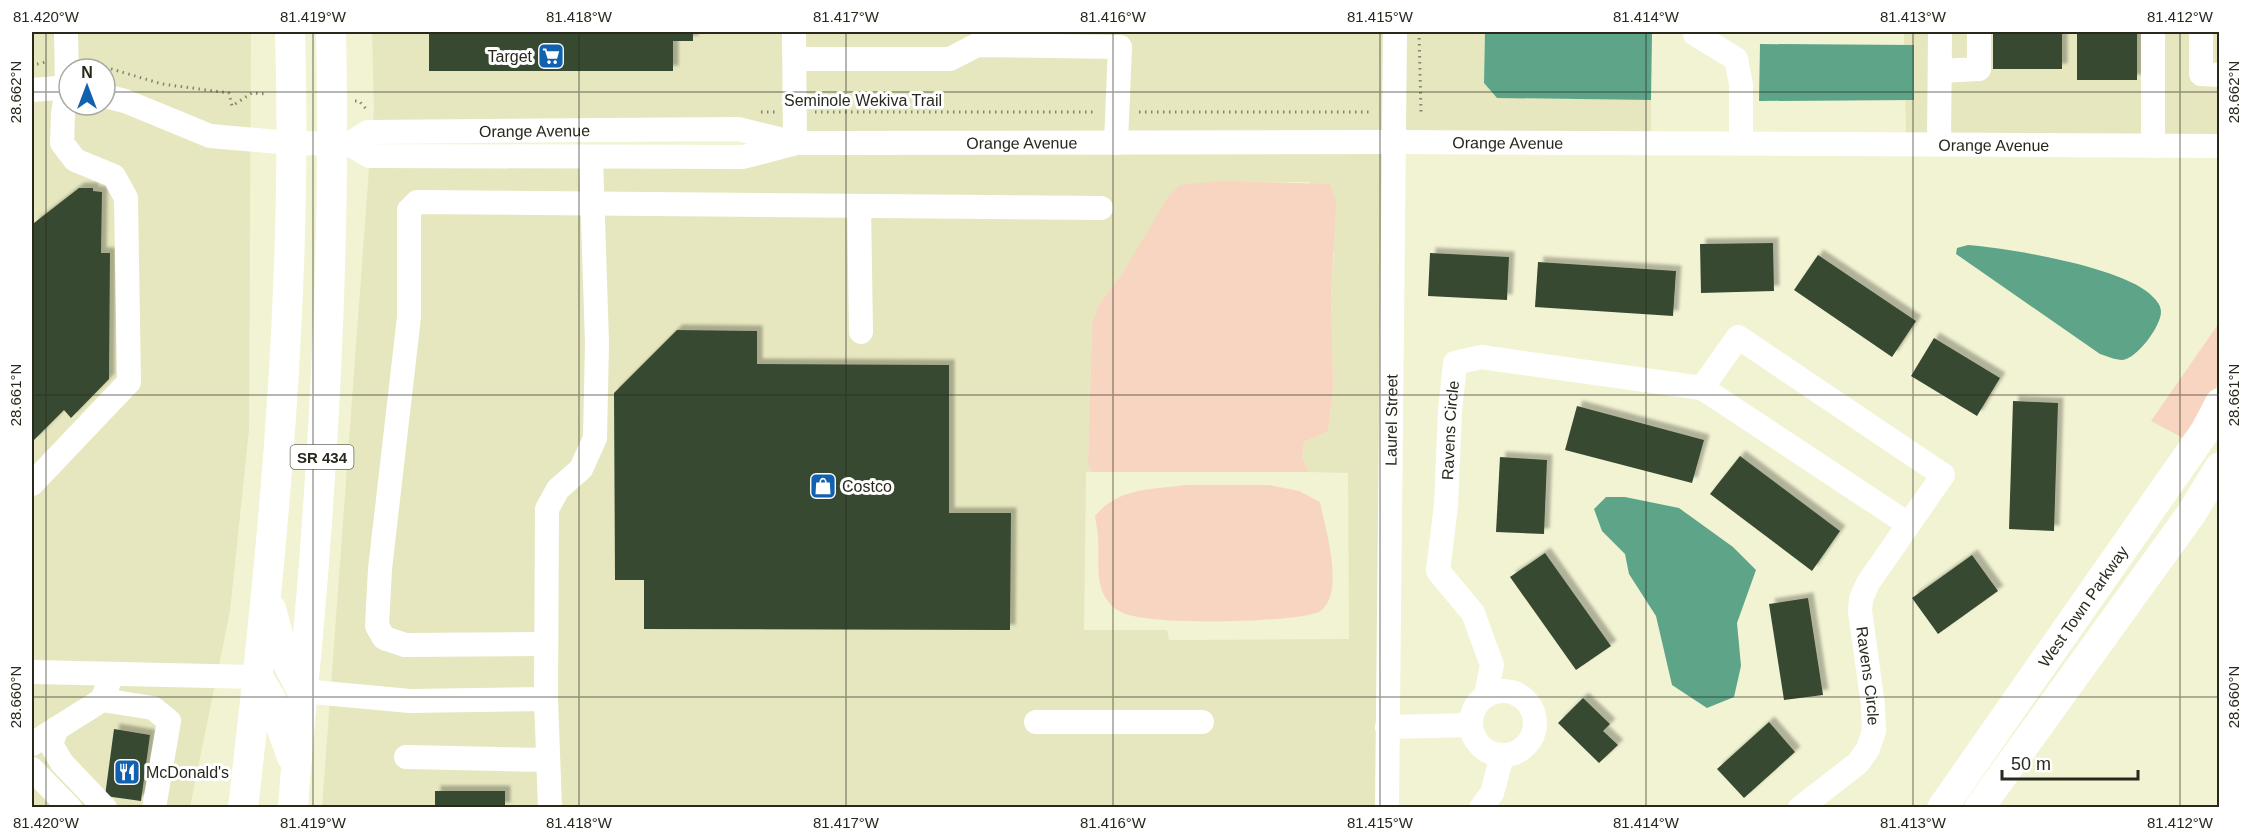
<svg xmlns="http://www.w3.org/2000/svg" width="2251" height="839" viewBox="0 0 2251 839" font-family="Helvetica,sans-serif">
	<style>
		.built { fill: #e6e7be; fill-rule: evenodd }
		.green { fill: #f7d5c1 }
		.water { fill: #5da488 }
		.building { fill: #384932; filter: url(#shadow) }
		.lines { fill: none; stroke-linecap: round; stroke-linejoin: round }
		.path { stroke: #84856f; stroke-width: 3; stroke-dasharray: 1.5 4.5; stroke-linecap: butt }
		.minor { stroke: #fff; stroke-width: 24 }
		.major { stroke: #fff; stroke-width: 30 }
		.ticks { fill: none; stroke: #28291c; stroke-width: 1.5; stroke-opacity: 0.45 }
		.labels { text-anchor: middle; dominant-baseline: central; stroke-width: 6; stroke-linejoin: round; paint-order: stroke }
		.shield { fill: #fff; stroke: #686960; stroke-width: 1.5 }
		.shield-label { font-size: 15px; font-weight: bold; fill: #28291c }
		.poi-label { font-size: 16px; fill: #28291c; stroke: #fff; text-anchor: start }
		.street-label { font-size: 16px; fill: #28291c; stroke: #fff }
		.neatline { fill: none; stroke: #28291c; stroke-width: 2 }
		.ticks-label { font-size: 15px; text-anchor: middle; fill: #28291c }
	</style>
	<defs>
		<filter id="shadow"><feDropShadow dx="5.5" dy="-5.5" stdDeviation="1.5" flood-color="#0004"/></filter>
	</defs>
	<rect width="100%" height="100%" fill="#f2f3d2"/>
	<g class="built">
		<path d="M32,32H251L249,430L230,611L190,807H32ZM69,69H105V105H69Z"/>
		<path d="M372,32H1386L1385,131L372,134L374,110Z"/>
		<path d="M1404,32H1485L1484,83L1497,98L1651,100V132L1403,131Z"/>
		<path d="M1904,32H2219V135L1906,133Z"/>
		<path d="M1385,152L1377,807L322,808L370,155ZM1267,182H1309L1334,252L1331,295L1333,387L1328,431L1304,442L1302,457L1309,472L1348,473L1349,639L1169,640L1167,630H1084L1086,472H1092L1088,464L1092,324L1098,306L1124,271Z"/>
	</g>
	<g class="green">
		<path d="M1221,181L1330,184L1336,204L1331,295L1333,387L1328,431L1304,442L1302,457L1309,472H1092L1088,464L1092,324L1098,306L1124,271L1168,197L1180,185Z"/>
		<path d="M2219,323V381L2198,424L2187,440L2151,421Z"/>
		<path d="M1186,485H1269L1299,491L1320,502C1325,528 1342,582 1326,605C1323,609 1320,612 1316,613C1286,623 1154,625 1126,614C1118,611 1112,607 1108,601C1094,584 1100,559 1098,539C1098,531 1096,524 1095,516C1119,487 1151,490 1186,485Z"/>
	</g>
	<g class="water">
		<path d="M1485,32H1652L1651,100L1497,98L1484,83Z"/>
		<path d="M1760,44L1914,45V100L1759,101Z"/>
		<path d="M1968,245C2009,248 2120,267 2150,294C2155,299 2161,304 2161,312C2161,326 2137,359 2122,360C2116,360 2106,356 2100,354L1956,254L1957,248Z"/>
		<path d="M1606,497H1625L1679,508L1733,547L1756,570L1737,623L1741,666L1734,697L1707,708L1672,685L1656,616L1629,574L1625,554L1602,531L1594,509Z"/>
	</g>
	<g class="building">
		<path d="M429,32H693V41H673V71H429Z"/>
		<rect x="1993" y="32" width="69" height="37"/>
		<rect x="2077" y="32" width="60" height="48"/>
		<path d="M79,188H93V191L102,192L101,253H110L109,379L71,418L64,410L32,442L34,223Z"/>
		<path d="M1773,243L1774,291L1701,293L1700,244Z"/>
		<path d="M1430,253L1509,257L1507,300L1428,296Z"/>
		<path d="M1818,255L1916,321L1892,357L1794,290Z"/>
		<path d="M1538,262L1676,271L1673,316L1535,307Z"/>
		<path d="M677,330L757,331V364L949,365V513H1011L1010,630L644,629V580H615L614,393Z"/>
		<path d="M1934,338L2000,378L1977,416L1911,376Z"/>
		<path d="M2013,401L2058,403L2054,531L2009,529Z"/>
		<path d="M1577,406L1704,440L1692,483L1565,450Z"/>
		<path d="M1740,456L1840,531L1812,571L1710,494Z"/>
		<path d="M1500,457L1547,460L1544,534L1496,532Z"/>
		<path d="M1545,553L1611,646L1576,670L1510,577Z"/>
		<path d="M1972,555L1998,591L1938,634L1912,598Z"/>
		<path d="M1808,598L1823,695L1784,700L1769,604Z"/>
		<path d="M1583,698L1610,724L1603,731L1618,745L1599,763L1558,723Z"/>
		<path d="M1769,722L1795,752L1744,798L1717,769Z"/>
		<path d="M114,729L150,735L141,801L105,796Z"/>
		<rect x="435" y="791" width="70" height="17"/>
	</g>
	<g class="lines">
		<g class="path">
			<path d="M1419,32L1421,112"/>
			<path d="M88,62L162,84L229,93L232,106L252,93L267,94"/>
			<path d="M37,64L46,62"/>
			<path d="M355,101H359L368,111"/>
			<path d="M761,112H775"/>
			<path d="M815,112H1096"/>
			<path d="M1139,112H1371"/>
			<path d="M32,117L33,115"/>
		</g>
		<g class="minor">
			<path d="M794,32L795,143"/>
			<path d="M1695,32V34L1736,59L1741,84V143"/>
			<path d="M2153,32V146"/>
			<path d="M2201,32V74L2220,75"/>
			<path d="M795,59H950L977,45L1120,47L1116,143"/>
			<path d="M1940,71L1979,69V32"/>
			<path d="M32,90L69,87"/>
			<path d="M105,96L125,101L210,136L291,143L349,144L369,156L743,157L793,144"/>
			<path id="s1" d="M349,144L368,132L738,129L795,143L1394,142L2220,146"/>
			<path d="M1939,144L1940,32"/>
			<path d="M859,206L861,332"/>
			<path id="s2" d="M1702,388L1738,337L1943,475L1868,583L1861,599L1860,611L1873,705L1874,731L1868,749L1858,763L1800,808"/>
			<path d="M32,484L129,382L126,198L114,176L75,160L62,143L63,114L67,86L66,32"/>
			<path d="M545,644L405,645L384,638L377,626L380,569L409,317V210L417,202L1101,208"/>
			<path d="M32,672L258,677"/>
			<circle cx="1503" cy="723" r="32"/>
			<path d="M302,691L410,701L546,699"/>
			<path id="s3" d="M1486,695L1492,665L1473,613L1438,571L1446,505L1450,411L1455,363L1481,357L1702,388L1908,524"/>
			<path d="M102,700L153,708L169,721L154,808"/>
			<path d="M1036,722H1202"/>
			<path d="M1387,727L1470,725"/>
			<path d="M57,728L51,744L62,763L105,808"/>
			<path d="M32,744L102,700L108,685"/>
			<path d="M406,757L548,760"/>
			<path d="M32,769L70,808"/>
			<path d="M550,808L546,699L547,509L558,489L581,469L595,438L597,343L591,157"/>
			<path id="s4" d="M1387,808L1395,32"/>
			<path d="M1481,808L1492,793L1502,756"/>
		</g>
		<g class="major">
			<path d="M271,609L284,656L302,691"/>
			<path d="M258,677L272,701L292,757"/>
			<path d="M243,808C273,550 298,291 290,32"/>
			<path d="M293,808C299,721 309,635 315,549C328,377 335,205 331,32"/>
			<path id="s5" d="M1942,808L2206,430L2220,403"/>
			<path d="M1979,808L2191,514L2220,467"/>
		</g>
	</g>
	<path class="ticks" d="M46,32V808M313,32V808M579,32V808M846,32V808M1113,32V808M1380,32V808M1646,32V808M1913,32V808M2180,32V808M32,92H69M105,92H2220M32,395H2220M32,697H2220"/>
	<defs>
		<symbol id="supermarket-square" viewBox="-11 -11 22 22"><rect x="-9" y="-9" width="18" height="18" rx="4" fill="#1161af" stroke="#fff"/><path d="M-6-5.5h2.5l.6 2H6L4.5 2H-2.5L-4.4-4H-6ZM-1.5 3.2a1.3 1.3 0 1 0 .1 0ZM3 3.2a1.3 1.3 0 1 0 .1 0Z" fill="#fff"/></symbol>
		<symbol id="shop-square" viewBox="-11 -11 22 22"><rect x="-9" y="-9" width="18" height="18" rx="4" fill="#1161af" stroke="#fff"/><path d="M-5-2.5h2.3a2.7 3.5 0 0 1 5.4 0H5L5.5 6h-11ZM-1.5-2.5h3a1.5 2.3 0 0 0-3 0Z" fill="#fff"/></symbol>
		<symbol id="restaurant-square" viewBox="-11 -11 22 22"><rect x="-9" y="-9" width="18" height="18" rx="4" fill="#1161af" stroke="#fff"/><path d="M-5-6h1v4h1v-4h1v4h1v-4h1v5L-1.5 .5V6h-2V.5L-5-1ZM5-6V6H3V1.5H1.5Q1.5-4 5-6Z" fill="#fff"/></symbol>
	</defs>
	<g fill-rule="evenodd">
		<use href="#supermarket-square" x="536" y="41" width="30" height="30"/>
		<use href="#shop-square" x="808" y="471" width="30" height="30"/>
		<use href="#restaurant-square" x="112" y="757" width="30" height="30"/>
	</g>
	<g class="labels">
		<rect class="shield" x="290.5" y="445" width="63" height="24" rx="4.5"/>
		<g class="shield-label">
			<text x="322" y="457">SR 434</text>
		</g>
		<g class="poi-label">
			<text x="532" y="56" text-anchor="end">Target</text>
			<text x="842" y="486">Costco</text>
			<text x="146" y="772">McDonald's</text>
		</g>
		<g class="street-label">
			<text x="863" y="100">Seminole Wekiva Trail</text>
			<text stroke="none"><textPath href="#s1" startOffset="189">Orange Avenue</textPath></text>
			<text stroke="none"><textPath href="#s1" startOffset="1164">Orange Avenue</textPath></text>
			<text stroke="none"><textPath href="#s1" startOffset="678">Orange Avenue</textPath></text>
			<text stroke="none"><textPath href="#s1" startOffset="1650">Orange Avenue</textPath></text>
			<text stroke="none"><textPath href="#s4" startOffset="388">Laurel Street</textPath></text>
			<text stroke="none"><textPath href="#s3" startOffset="282">Ravens Circle</textPath></text>
			<text stroke="none"><textPath href="#s5" startOffset="246">West Town Parkway</textPath></text>
			<text stroke="none"><textPath href="#s2" startOffset="536">Ravens Circle</textPath></text>
		</g>
	</g>
	<rect width="2251" height="839" fill="none" stroke="#ffffff" stroke-width="66"/>
	<g transform="translate(87 87)"><circle r="28" fill="#ffffff" stroke="#a9a9a4" stroke-width="1.5"/>
	<path d="M0-4.5L10 22L0 15L-10 22Z" fill="#1161af"/>
	<text y="-9" font-size="16" font-weight="bold" text-anchor="middle" fill="#28291c">N</text>
	</g>
	<path d="M2002 770v9h136v-9" fill="none" stroke="#28291c" stroke-width="3"/>
	<text x="2011" y="770" font-size="18" fill="#28291c" stroke="#ffffff" stroke-width="4.5" paint-order="stroke">50 m</text>
	<rect x="33" y="33" width="2185" height="773" class="neatline"/>
	<g class="ticks-label">
		<text x="46" y="22">81.420°W</text>
		<text x="313" y="22">81.419°W</text>
		<text x="579" y="22">81.418°W</text>
		<text x="846" y="22">81.417°W</text>
		<text x="1113" y="22">81.416°W</text>
		<text x="1380" y="22">81.415°W</text>
		<text x="1646" y="22">81.414°W</text>
		<text x="1913" y="22">81.413°W</text>
		<text x="2180" y="22">81.412°W</text>
		<text transform="translate(16 92) rotate(-90)" y="5">28.662°N</text>
		<text transform="translate(2234 92) rotate(-90)" y="5">28.662°N</text>
		<text transform="translate(16 395) rotate(-90)" y="5">28.661°N</text>
		<text transform="translate(2234 395) rotate(-90)" y="5">28.661°N</text>
		<text transform="translate(16 697) rotate(-90)" y="5">28.660°N</text>
		<text transform="translate(2234 697) rotate(-90)" y="5">28.660°N</text>
		<text x="46" y="828">81.420°W</text>
		<text x="313" y="828">81.419°W</text>
		<text x="579" y="828">81.418°W</text>
		<text x="846" y="828">81.417°W</text>
		<text x="1113" y="828">81.416°W</text>
		<text x="1380" y="828">81.415°W</text>
		<text x="1646" y="828">81.414°W</text>
		<text x="1913" y="828">81.413°W</text>
		<text x="2180" y="828">81.412°W</text>
	</g>
</svg>
